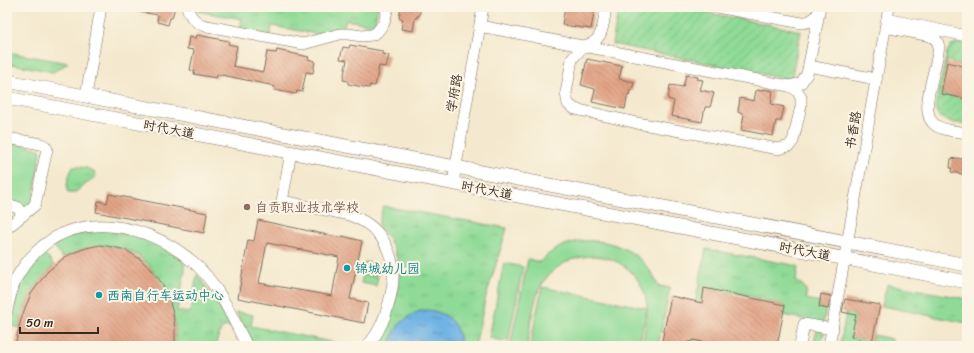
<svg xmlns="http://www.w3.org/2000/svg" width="974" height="353" viewBox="0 0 974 353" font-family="Sriracha,'LXGW WenKai TC',sans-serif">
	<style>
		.grass { fill: url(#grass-tufts); stroke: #65825a }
		.garden { fill: url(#garden-furrows); stroke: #65825a }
		.pitch { fill: #8fda96; stroke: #65825a }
		.water { fill: url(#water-ripples); stroke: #556e81 }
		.building { fill: url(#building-back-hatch); fill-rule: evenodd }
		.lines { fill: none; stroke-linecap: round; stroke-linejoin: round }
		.minor-casing { stroke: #7c6d5c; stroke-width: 12 }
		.major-casing { stroke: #7c6d5c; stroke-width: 14 }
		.minor { stroke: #fff; stroke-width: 11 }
		.major { stroke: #fff; stroke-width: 13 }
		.education-dot { fill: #8d6e63; stroke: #fcf5e5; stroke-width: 1.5 }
		.culture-dot { fill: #0f9aa8; stroke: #fcf5e5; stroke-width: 1.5 }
		.labels { text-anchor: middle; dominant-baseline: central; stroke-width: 4; stroke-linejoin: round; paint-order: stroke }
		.street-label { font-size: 13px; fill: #3b2a1e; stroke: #fcf5e5 }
		.education-label { font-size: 13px; fill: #785e54; stroke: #fcf5e5; text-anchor: start }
		.culture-label { font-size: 13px; fill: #0d838f; stroke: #fcf5e5; text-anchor: start }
	</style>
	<defs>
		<pattern id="grass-tufts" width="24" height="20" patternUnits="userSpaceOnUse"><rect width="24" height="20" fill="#8fda96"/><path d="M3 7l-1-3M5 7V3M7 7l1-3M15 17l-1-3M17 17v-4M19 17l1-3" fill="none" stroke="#7cbb81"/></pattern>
		<pattern id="garden-furrows" width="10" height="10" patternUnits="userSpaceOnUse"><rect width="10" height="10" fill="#8fda96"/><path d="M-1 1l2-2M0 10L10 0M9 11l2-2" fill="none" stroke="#7cbb81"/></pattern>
		<pattern id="water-ripples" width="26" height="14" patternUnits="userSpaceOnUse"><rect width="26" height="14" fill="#6fb3e4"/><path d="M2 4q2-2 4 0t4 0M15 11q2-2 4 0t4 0" fill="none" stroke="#5c92b8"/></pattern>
		<pattern id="building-back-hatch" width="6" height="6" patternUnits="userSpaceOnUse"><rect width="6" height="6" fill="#e1a184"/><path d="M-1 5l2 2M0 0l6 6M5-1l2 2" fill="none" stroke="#b8836b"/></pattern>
	</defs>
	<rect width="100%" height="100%" fill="#fcf5e5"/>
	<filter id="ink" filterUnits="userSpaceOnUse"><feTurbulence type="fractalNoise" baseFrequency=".025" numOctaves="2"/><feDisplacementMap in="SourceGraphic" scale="8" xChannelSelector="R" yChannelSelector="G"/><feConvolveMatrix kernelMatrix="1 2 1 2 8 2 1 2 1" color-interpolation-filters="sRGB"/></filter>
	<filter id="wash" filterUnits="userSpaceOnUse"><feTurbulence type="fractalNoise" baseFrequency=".012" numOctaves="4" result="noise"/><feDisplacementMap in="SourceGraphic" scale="16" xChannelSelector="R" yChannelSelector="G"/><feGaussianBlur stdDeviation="0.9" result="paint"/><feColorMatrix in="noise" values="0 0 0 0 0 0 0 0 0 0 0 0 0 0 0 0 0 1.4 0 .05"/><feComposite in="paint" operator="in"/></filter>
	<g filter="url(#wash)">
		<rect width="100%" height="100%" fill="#f4e9ce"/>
		<g class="grass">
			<path d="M198,7H378L374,25L346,20L343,30L323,35L272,26L270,35L240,29L242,19L197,11Z"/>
			<path d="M7,52L68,63L53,72L7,63Z"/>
			<path d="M73,167C80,166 93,168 96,175L94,178L74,193H68C65,187 69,173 73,167Z"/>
			<path d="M383,206L507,228L485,300L475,346H374C394,321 408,273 391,243C388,237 383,231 378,225Z"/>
			<path d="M106,230L138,237L152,242L180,258L184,263L185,270L177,311L190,313L197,274L218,304L231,328L228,326L222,328L217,340L216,346H175C175,335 176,323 172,313C169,303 158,280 153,271C134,241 90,240 63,259L55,248V244C65,235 92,231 106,230Z"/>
			<path d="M706,249L798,266L796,281C804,285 808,289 806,299L820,302L819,307L826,309L823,323L783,315L784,305L762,300L747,295L734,292L728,293L705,288L694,340L688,339Z"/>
			<path d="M42,254L46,255L54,265C37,282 23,304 19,328L12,326L10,325C16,294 20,278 42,254Z"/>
			<path d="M887,284L967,299V323L882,306Z"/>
			<path d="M236,312L253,315L251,326L342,344L345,346H254L247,336Z"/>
			<path d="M846,313L856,315L852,337L872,342L874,335L892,339L891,346H840Z"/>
			<path d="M817,330L824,332L821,346H813Z"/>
		</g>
		<g class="garden">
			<path d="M619,7H679L801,31L791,80L612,44Z"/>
			<path d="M957,43L967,44V71L963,70V65L953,64V62L947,60L945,72L947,73L941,94L957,97L963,93L962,98L967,99V125C955,122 938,123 935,107L947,52L951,45Z"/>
		</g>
		<g class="pitch">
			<path d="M7,142L40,149L41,151L33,202L27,208L7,204Z"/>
			<path d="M580,241C614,238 645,253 658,286L670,288L658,346H642C645,329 650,312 645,295C630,247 567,244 542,284C533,299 530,329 527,346H510L528,259L540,262C551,250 564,244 580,241Z"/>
			<path d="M365,262L381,265L379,275L363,272Z"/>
			<path d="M504,263L523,267L508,342L489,338Z"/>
			<path d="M363,274L378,277L376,286L361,283Z"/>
			<path d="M542,287L647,308L639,346H530Z"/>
			<path d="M688,339L714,344L713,346H687Z"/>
		</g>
		<path class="water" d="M423,310C447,310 458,323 461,346H389C394,327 404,316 423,310Z"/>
		<g id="blocks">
			<g class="building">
				<path d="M136,7H175L172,18H170L168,25L157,22L158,15L135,11Z"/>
				<path d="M401,7H421L419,16H417V18H415L413,31L401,29L403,19L399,18Z"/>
				<path d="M565,7H595L591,29L562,25Z"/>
				<path d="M197,35L229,41L228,44L237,46L233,66L263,72L267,52L276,53L277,50L309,57L308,59L315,61L313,73L306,72L302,92L297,91L296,94L274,90L275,87L270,85L222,75H217L216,78L194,74L195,71L190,70L194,50L187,49L189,37L196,38Z"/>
				<path d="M350,45L382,51V54L389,55L386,67L379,66L375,86L370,85L369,88L348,84V81L343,80L347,60L340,59L343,47L349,48Z"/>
				<path d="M587,59L622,66L619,79L634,82L632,91L630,90L629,95L628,94L625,109L592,102L595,89L581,85Z"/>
				<path d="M947,62L963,66V70L967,71V99L941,94Z"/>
				<path d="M686,75L698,77L697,79L703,80L700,90L714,93L710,107H705L702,122L671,116L674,101L668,99L670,85L683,87Z"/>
				<path d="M762,89L773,91L771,104L784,107L781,121H776L773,136L741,130L744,115L738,112L740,98L754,101L756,90L762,91Z"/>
				<path d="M957,158L966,160L967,175L951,172L952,168H950L951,159Z"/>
				<path d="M109,194L207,213L204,233L96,212L98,201L107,203Z"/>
				<path d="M258,220L342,238V236L362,241L350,299L368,303L364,323L238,298L248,240L254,241ZM267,243L339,257L332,296L259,283Z"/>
				<path d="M100,245L113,247L126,250L140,259L152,270L161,282L168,296L173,313L175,330V346H15L20,323L25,308L31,294L47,272L65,257L75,252L86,248Z"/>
				<path d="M704,288L785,305L777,346H720L694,340L679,346H661L671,296L702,303Z"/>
				<path d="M821,294L831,296L828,309L819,307Z"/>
				<path d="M845,299L880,305L872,342L851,337L856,315L842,312Z"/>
			</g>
		</g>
	</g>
	<g filter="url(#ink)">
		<use href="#blocks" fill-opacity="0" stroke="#7c6d5c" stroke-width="1"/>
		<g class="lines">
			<defs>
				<g id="minor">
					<path d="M187,7C189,16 194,21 202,25L303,44L340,34H348L362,36L372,35L377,32L384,23L388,7"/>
					<path d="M717,7L802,23C812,22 818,17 820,7"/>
					<path d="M887,19L967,36"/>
					<path d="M480,26L582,46C604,44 603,24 606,7"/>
					<path d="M885,27L926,35C931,36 936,38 938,43C940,49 937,56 936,62C933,78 920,112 934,124C942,131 957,131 967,133"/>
					<path d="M589,47L789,86L797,90L801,98V106L793,141L789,146L778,149L637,123L575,109L568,104L566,93L572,59L581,49Z"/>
					<path d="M809,66L876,79"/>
					<path d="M789,86L801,83L807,74L819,13"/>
					<path d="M86,96L101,7"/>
					<path d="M7,138L41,144L45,146L47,149L35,205L7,228"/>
					<path d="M291,152L282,201C298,204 314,208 330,211C339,213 350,214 359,219C388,233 398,265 391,294C387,313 381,332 367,346"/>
					<path d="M453,183L483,7"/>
					<path d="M7,205L17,207L23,215"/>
					<path d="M7,311C9,300 12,289 16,279C21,269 28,260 36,252C80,208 151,225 193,262C218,283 232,317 247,346"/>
					<path d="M800,346L804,324L833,329"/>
					<path d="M829,346L889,7"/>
				</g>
				<g id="major">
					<path d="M7,81L967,265"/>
					<path d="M7,98L967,282"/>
				</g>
			</defs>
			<use href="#minor" class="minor-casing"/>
			<use href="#major" class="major-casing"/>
			<use href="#minor" class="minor"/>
			<use href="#major" class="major"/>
		</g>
	</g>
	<circle class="education-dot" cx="247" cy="207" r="4"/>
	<g class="culture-dot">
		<circle cx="347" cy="268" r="4"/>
		<circle cx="99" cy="295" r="4"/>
	</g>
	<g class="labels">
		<g class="street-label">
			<text transform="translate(454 93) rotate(-80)">学府路</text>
			<text transform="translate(169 129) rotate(11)">时代大道</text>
			<text transform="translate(853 130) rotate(-80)">书香路</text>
			<text transform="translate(487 190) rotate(11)">时代大道</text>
			<text transform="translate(805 251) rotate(11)">时代大道</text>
		</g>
		<g class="education-label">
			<text x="255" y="207">自贡职业技术学校</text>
		</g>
		<g class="culture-label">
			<text x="355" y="268">锦城幼儿园</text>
			<text x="107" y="295">西南自行车运动中心</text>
		</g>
	</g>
	<rect width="974" height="353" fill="none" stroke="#fcf5e5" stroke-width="24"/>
	<path d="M20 327v6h78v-6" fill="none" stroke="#3b2a1e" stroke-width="2"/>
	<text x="26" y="327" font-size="12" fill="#3b2a1e" stroke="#fcf5e5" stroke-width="3" paint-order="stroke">50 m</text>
</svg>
